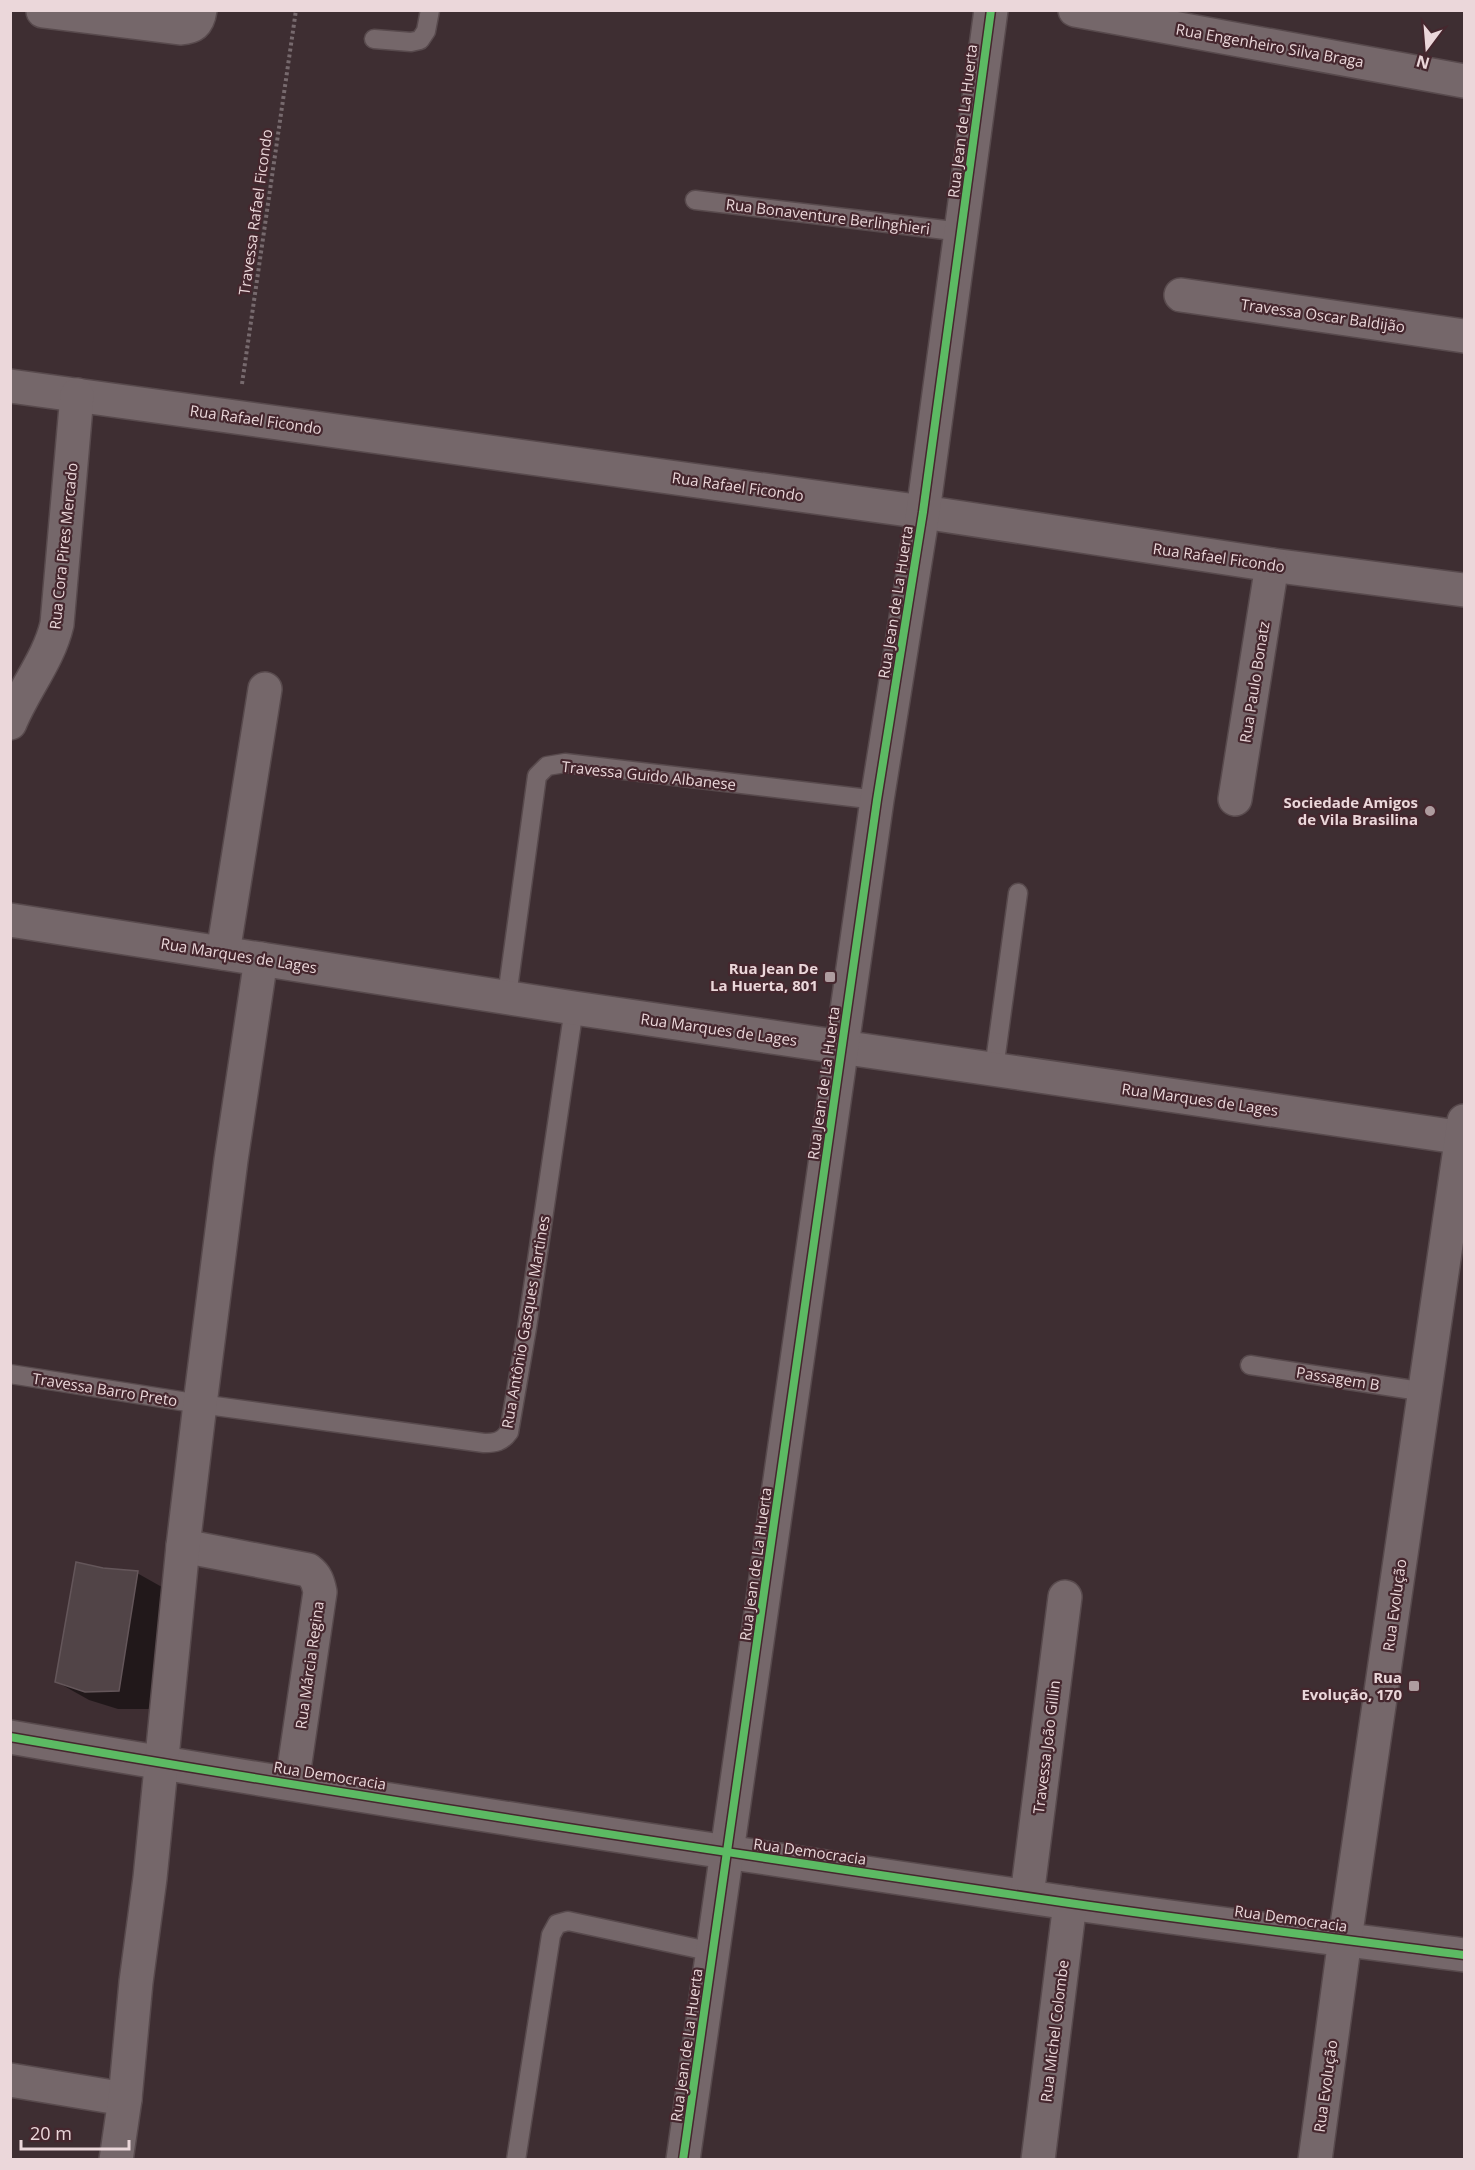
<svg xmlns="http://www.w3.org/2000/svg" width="1475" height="2170" viewBox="0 0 1475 2170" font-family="'Open Sans',sans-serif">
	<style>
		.shadow { fill: #0007 }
		.building { fill: #514447; stroke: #64565a; stroke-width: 1.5 }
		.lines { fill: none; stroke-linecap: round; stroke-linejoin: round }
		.service-casing { stroke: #584a4d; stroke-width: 21 }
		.minor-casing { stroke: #584a4d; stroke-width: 36 }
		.path { stroke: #776a6e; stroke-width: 4; stroke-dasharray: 3 3; stroke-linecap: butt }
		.service { stroke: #75676a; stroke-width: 18 }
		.minor { stroke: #75676a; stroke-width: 33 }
		.cycleway-casing { stroke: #45272e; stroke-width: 11 }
		.cycleway { stroke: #5cba63; stroke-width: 8 }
		.poi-dot { fill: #ae9c9f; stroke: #45272e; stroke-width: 2 }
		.labels { text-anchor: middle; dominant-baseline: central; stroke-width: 4.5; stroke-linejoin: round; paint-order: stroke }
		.street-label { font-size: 15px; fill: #ebd7da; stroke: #45272e }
		.poi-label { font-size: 15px; font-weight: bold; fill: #ebd7da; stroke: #45272e; text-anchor: end }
	</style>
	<rect width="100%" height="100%" fill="#3e2e32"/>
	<path class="shadow" d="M103,1570L137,1573L169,1591L151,1709H118L89,1700L57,1682Z"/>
	<path class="building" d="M76,1562L103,1568L138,1571L119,1691L85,1692L55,1682Z"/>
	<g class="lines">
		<defs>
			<g id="service">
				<path d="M374,39L411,42L420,40L426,31L430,10"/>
				<path d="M695,200L962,232"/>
				<path d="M507,996L537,776L547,766L565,763L877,800"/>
				<path d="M994,1069L1018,893"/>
				<path d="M1250,1365L1426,1392"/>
				<path d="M10,1374L200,1404L484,1443C495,1443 502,1442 509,1432L527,1328L574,1008"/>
				<path d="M516,2160L551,1935L557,1924L568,1921L713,1952"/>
			</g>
			<g id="minor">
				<path d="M1075,10L1464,81"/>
				<path d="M43,11L180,28C193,27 198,24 200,10"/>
				<path d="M1181,295L1464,336"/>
				<path d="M10,386L923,512L1272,565L1464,590"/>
				<path d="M10,723C24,689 49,659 57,624L77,395"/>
				<path d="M1235,799L1272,565"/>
				<path d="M10,920L574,1008L1464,1138"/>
				<path d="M223,953L265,689"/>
				<path d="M183,1546L308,1570C316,1576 318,1582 320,1592L292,1783"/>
				<path d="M10,1737C362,1798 716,1851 1069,1903C1201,1922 1333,1938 1464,1955"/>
				<path d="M1027,1896L1065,1597"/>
				<path d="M10,2080L125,2099"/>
				<path d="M116,2160L125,2099L136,1982L150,1878L183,1546L200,1404L231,1160L261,959"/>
				<path d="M683,2160L877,800L923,512L991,10"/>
				<path d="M1038,2160L1070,1903"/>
				<path d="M1315,2160L1345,1939L1464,1121"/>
			</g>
		</defs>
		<use href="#service" class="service-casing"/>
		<use href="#minor" class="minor-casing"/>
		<path class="path" d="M242,384L296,10"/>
		<use href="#service" class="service"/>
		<use href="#minor" class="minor"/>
		<defs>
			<g id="cycleway">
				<path d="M10,1737C362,1798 716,1851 1069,1903C1201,1922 1333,1938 1464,1955"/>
				<path d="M683,2160L877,800L923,512L991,10"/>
			</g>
		</defs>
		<use href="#cycleway" class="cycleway-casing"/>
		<use href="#cycleway" class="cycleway"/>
	</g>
	<g class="poi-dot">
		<circle cx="1430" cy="811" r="6"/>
		<rect x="824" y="971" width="12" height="12" rx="3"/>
		<rect x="1408" y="1680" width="12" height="12" rx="3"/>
	</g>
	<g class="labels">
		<g class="street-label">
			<text transform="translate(1270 45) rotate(10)">Rua Engenheiro Silva Braga</text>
			<text transform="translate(962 121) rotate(-83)">Rua Jean de La Huerta</text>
			<text transform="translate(255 212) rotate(-82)">Travessa Rafael Ficondo</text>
			<text transform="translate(828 216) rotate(7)">Rua Bonaventure Berlinghieri</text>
			<text transform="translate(1323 315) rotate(8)">Travessa Oscar Baldijão</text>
			<text transform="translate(256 419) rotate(8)">Rua Rafael Ficondo</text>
			<text transform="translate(738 486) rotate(8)">Rua Rafael Ficondo</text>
			<text transform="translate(63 546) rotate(-84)">Rua Cora Pires Mercado</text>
			<text transform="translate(1219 557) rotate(8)">Rua Rafael Ficondo</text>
			<text transform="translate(895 602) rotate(-81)">Rua Jean de La Huerta</text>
			<text transform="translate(1254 682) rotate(-81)">Rua Paulo Bonatz</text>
			<text transform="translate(649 775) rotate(6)">Travessa Guido Albanese</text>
			<text transform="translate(239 955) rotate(9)">Rua Marques de Lages</text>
			<text transform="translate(719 1029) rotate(8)">Rua Marques de Lages</text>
			<text transform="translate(823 1083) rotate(-82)">Rua Jean de La Huerta</text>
			<text transform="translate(1200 1099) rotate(8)">Rua Marques de Lages</text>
			<text transform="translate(525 1322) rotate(-80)">Rua Antônio Gasques Martines</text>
			<text transform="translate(1338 1378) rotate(9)">Passagem B</text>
			<text transform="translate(105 1389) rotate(9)">Travessa Barro Preto</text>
			<text transform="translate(755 1564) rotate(-82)">Rua Jean de La Huerta</text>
			<text transform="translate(1394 1605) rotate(-82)">Rua Evolução</text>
			<text transform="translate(309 1665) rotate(-82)">Rua Márcia Regina</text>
			<text transform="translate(1046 1747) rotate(-83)">Travessa João Gillin</text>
			<text transform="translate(330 1775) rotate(9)">Rua Democracia</text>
			<text transform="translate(810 1851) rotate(8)">Rua Democracia</text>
			<text transform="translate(1291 1918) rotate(8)">Rua Democracia</text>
			<text transform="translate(1054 2031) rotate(-83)">Rua Michel Colombe</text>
			<text transform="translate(686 2045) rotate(-82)">Rua Jean de La Huerta</text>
			<text transform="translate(1325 2086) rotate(-82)">Rua Evolução</text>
		</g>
		<g class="poi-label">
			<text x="1418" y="802">Sociedade Amigos<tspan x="1418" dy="17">de Vila Brasilina</tspan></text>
			<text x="818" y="968">Rua Jean De<tspan x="818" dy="17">La Huerta, 801</tspan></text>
			<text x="1402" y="1677">Rua<tspan x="1402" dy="17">Evolução, 170</tspan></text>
		</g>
	</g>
	<rect width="1475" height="2170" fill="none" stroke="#ebd7da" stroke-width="24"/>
	<g transform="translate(1427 48) rotate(196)" stroke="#45272e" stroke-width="4.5" paint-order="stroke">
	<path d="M0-4.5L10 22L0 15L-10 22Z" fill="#ebd7da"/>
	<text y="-9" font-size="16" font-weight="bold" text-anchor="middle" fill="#ebd7da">N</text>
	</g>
	<path d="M21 2140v9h108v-9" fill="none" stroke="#ebd7da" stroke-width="3"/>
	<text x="30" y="2140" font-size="18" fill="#ebd7da" stroke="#45272e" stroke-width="4.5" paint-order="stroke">20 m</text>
</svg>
